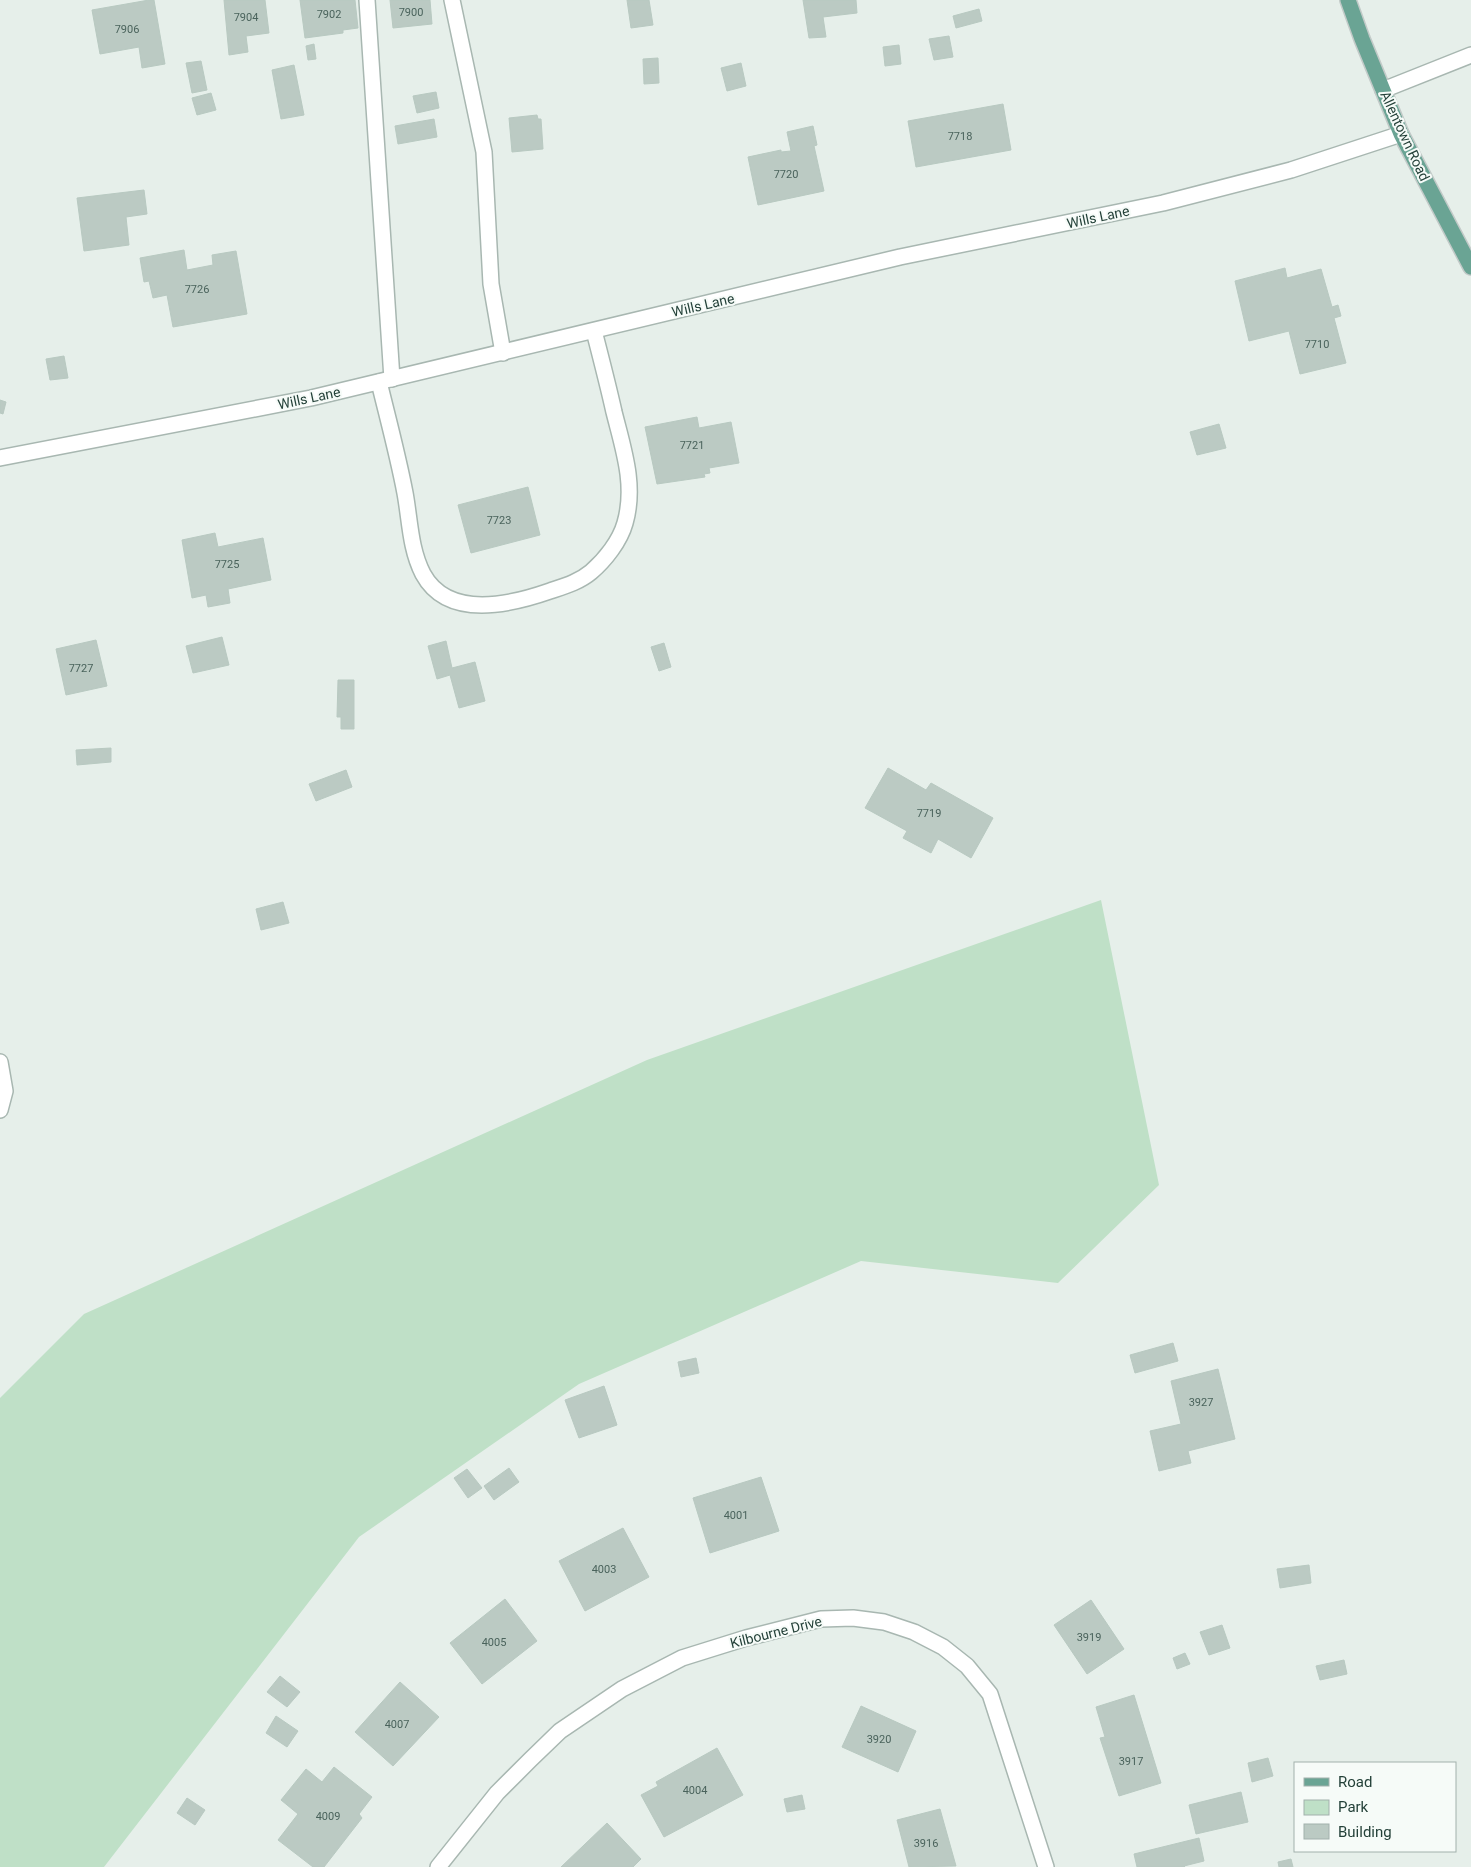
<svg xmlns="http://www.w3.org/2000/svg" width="1471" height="1867" viewBox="0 0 1471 1867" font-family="Roboto,sans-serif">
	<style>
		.green { fill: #bfe0c7 }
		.building { fill: #bbcac3; stroke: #b8c9c1 }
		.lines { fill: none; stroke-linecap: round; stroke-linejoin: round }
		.minor-casing { stroke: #a8b7b1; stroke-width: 18 }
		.major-casing { stroke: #c2cac8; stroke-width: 18 }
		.minor { stroke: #fff; stroke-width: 15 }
		.major { stroke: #6aa494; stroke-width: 15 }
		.labels { text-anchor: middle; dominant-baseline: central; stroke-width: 4; stroke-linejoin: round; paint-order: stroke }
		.number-label { font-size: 11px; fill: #4a635c }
		.street-label { font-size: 14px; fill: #244139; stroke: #f6fbf8 }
	</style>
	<rect width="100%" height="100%" fill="#e6efea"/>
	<path class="green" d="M1101,900L1159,1185L1058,1283L861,1261L579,1384L359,1537L104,1867H0V1398L84,1314L647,1060Z"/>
	<g class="building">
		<path d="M149,0H154L165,64L142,68L139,47L100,54L92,10Z"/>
		<path d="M224,0H265L269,33L246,36L248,52L229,55Z"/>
		<path d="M300,0H355L358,28L343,30V33L305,38Z"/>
		<path d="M390,0H430L432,24L393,28Z"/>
		<path d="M627,0H649L653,25L631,28Z"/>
		<path d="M803,0H856L857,13L823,17L826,37L809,38Z"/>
		<path d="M979,9L982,21L956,28L953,16Z"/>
		<path d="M949,36L953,57L934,60L929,39Z"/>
		<path d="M314,44L316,59L308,60L306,46Z"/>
		<path d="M899,45L901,64L885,66L883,47Z"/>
		<path d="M658,58L659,83L644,84L643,59Z"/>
		<path d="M201,61L207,90L192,93L186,63Z"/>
		<path d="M741,63L746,86L727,91L721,68Z"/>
		<path d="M294,65L304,115L281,119L272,70Z"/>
		<path d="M436,92L439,108L417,113L413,96Z"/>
		<path d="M211,93L216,110L197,115L192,98Z"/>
		<path d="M1003,104L1011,150L916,167L908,121Z"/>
		<path d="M537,115L538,119H541L543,149L512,152L509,118Z"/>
		<path d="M434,119L437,137L398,144L395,126Z"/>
		<path d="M813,126L817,145L814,146L824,191L758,205L748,157L781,150V152L791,151L787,132Z"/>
		<path d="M144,190L147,214L126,217L129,245L84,251L77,198Z"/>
		<path d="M184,250L187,270L213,265L212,255L236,251L247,314L173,327L167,295L153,298L149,281L144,282L140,258Z"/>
		<path d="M1285,268L1287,278L1321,269L1332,307L1338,305L1341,316L1334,318L1346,363L1300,374L1289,331L1249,341L1235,281Z"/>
		<path d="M64,356L68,378L50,380L46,359Z"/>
		<path d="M0,400L6,402L3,414L0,413Z"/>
		<path d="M697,417L699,428L731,422L739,463L709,468L710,473L704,474L705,477L657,484L645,427Z"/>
		<path d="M1219,424L1226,448L1197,455L1190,432Z"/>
		<path d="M528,487L540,535L471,553L458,505Z"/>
		<path d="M215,533L218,547L263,538L271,580L228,589L230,603L208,607L206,595L192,598L182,540Z"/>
		<path d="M222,637L229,665L193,673L186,646Z"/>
		<path d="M96,640L107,686L66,695L56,649Z"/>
		<path d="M446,641L452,668L475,662L485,701L459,708L450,675L437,679L428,646Z"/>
		<path d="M664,643L671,667L659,671L651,647Z"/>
		<path d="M338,680H354V729H341V717H337Z"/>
		<path d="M111,748V762L77,765L76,750Z"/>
		<path d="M888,768L926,790L931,783L993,818L971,858L938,839L931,853L903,838L907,831L865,808Z"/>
		<path d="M346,770L352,787L316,801L309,784Z"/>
		<path d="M283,902L289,923L261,930L256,909Z"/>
		<path d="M1173,1343L1178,1361L1135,1373L1130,1355Z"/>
		<path d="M696,1358L699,1373L681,1377L678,1362Z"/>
		<path d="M1218,1369L1235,1439L1188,1451L1191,1463L1159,1471L1150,1431L1181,1424L1171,1381Z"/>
		<path d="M604,1386L617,1425L579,1438L565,1400Z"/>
		<path d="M509,1468L519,1482L494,1500L484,1486Z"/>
		<path d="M467,1469L482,1488L468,1498L454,1478Z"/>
		<path d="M761,1477L779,1531L710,1553L693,1498Z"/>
		<path d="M623,1528L649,1577L585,1611L559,1561Z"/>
		<path d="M1309,1565L1311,1583L1280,1588L1277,1569Z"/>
		<path d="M505,1599L537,1641L482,1684L450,1643Z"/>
		<path d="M1091,1600L1124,1649L1087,1674L1054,1625Z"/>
		<path d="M1222,1625L1230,1648L1209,1655L1200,1632Z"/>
		<path d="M1185,1653L1190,1664L1177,1669L1173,1658Z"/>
		<path d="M1344,1660L1347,1674L1320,1680L1316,1666Z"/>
		<path d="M280,1676L300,1692L287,1707L267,1692Z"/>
		<path d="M400,1682L439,1717L393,1766L355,1732Z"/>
		<path d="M1134,1695L1161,1783L1119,1796L1100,1738L1105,1737L1096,1707Z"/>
		<path d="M861,1706L916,1731L898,1772L842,1747Z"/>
		<path d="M276,1716L298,1731L287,1747L266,1733Z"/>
		<path d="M717,1748L743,1795L664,1837L641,1795L658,1786L656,1782Z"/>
		<path d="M1268,1758L1273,1776L1252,1782L1248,1763Z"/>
		<path d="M334,1767L372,1797L359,1814L362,1818L324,1867H313L278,1840L298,1814L281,1800L306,1769L322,1782Z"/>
		<path d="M1241,1792L1248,1822L1196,1834L1189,1805Z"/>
		<path d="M802,1795L805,1809L787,1812L784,1799Z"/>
		<path d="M187,1798L205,1810L195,1825L177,1813Z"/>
		<path d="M940,1809L956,1866L909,1867L897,1820Z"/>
		<path d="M607,1823L641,1859L633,1867H561Z"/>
		<path d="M1199,1838L1204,1861L1184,1866L1185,1867H1137L1134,1854Z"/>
		<path d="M1291,1859L1293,1867H1279L1278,1862Z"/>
	</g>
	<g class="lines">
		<defs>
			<g id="minor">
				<path d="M367,0L392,379"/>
				<path d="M452,0L484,152L491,284L503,353"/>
				<path d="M1383,90L1471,55"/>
				<path d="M379,382C388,419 398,456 405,493C410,520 410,549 423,574C448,620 510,605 550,591C565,586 579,582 591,572C605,560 620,541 625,523C636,485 623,448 614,412C608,385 601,358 594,331"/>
				<path d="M0,458L311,398L900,257L1163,203L1291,170L1401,134"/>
				<path d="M0,1062L5,1091L0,1110"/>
				<path d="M438,1867L497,1793L530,1760L560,1731L622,1689L682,1658L746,1638L821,1619L853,1618L884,1622L914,1632L943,1647L967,1666L990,1694L1046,1867"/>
			</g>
			<path id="major" d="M1348,0L1362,39L1401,134L1471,267"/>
		</defs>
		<use href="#minor" class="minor-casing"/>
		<use href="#major" class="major-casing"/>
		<use href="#minor" class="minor"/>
		<use href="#major" class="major"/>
	</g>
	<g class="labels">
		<g class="number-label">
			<text x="411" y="12">7900</text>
			<text x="329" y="14">7902</text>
			<text x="246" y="17">7904</text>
			<text x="127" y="29">7906</text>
			<text x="960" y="136">7718</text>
			<text x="786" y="174">7720</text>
			<text x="197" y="289">7726</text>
			<text x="1317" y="344">7710</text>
			<text x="692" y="445">7721</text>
			<text x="499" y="520">7723</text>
			<text x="227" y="564">7725</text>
			<text x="81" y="668">7727</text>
			<text x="929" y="813">7719</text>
			<text x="1201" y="1402">3927</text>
			<text x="736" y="1515">4001</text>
			<text x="604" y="1569">4003</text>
			<text x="1089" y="1637">3919</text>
			<text x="494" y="1642">4005</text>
			<text x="397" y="1724">4007</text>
			<text x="879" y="1739">3920</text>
			<text x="1131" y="1761">3917</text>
			<text x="695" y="1790">4004</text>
			<text x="328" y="1816">4009</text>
			<text x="926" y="1843">3916</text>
		</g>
		<g class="street-label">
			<text transform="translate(1405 136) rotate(65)">Allentown Road</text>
			<text transform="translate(1098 217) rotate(-12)">Wills Lane</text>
			<text transform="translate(703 305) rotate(-13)">Wills Lane</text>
			<text transform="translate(309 398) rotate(-12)">Wills Lane</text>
			<text transform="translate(776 1632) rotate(-14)">Kilbourne Drive</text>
		</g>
	</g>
	<rect x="1294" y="1762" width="162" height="90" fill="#f6fbf8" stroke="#a2b1ac"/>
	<rect x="1304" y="1778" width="25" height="8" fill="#6aa494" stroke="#a2b1ac"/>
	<text x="1338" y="1787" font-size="15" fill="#244139">Road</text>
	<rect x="1304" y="1800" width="25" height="15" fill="#bfe0c7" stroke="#a2b1ac"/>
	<text x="1338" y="1812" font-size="15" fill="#244139">Park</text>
	<rect x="1304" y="1824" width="25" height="15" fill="#bbcac3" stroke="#a2b1ac"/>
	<text x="1338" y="1837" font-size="15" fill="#244139">Building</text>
</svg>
